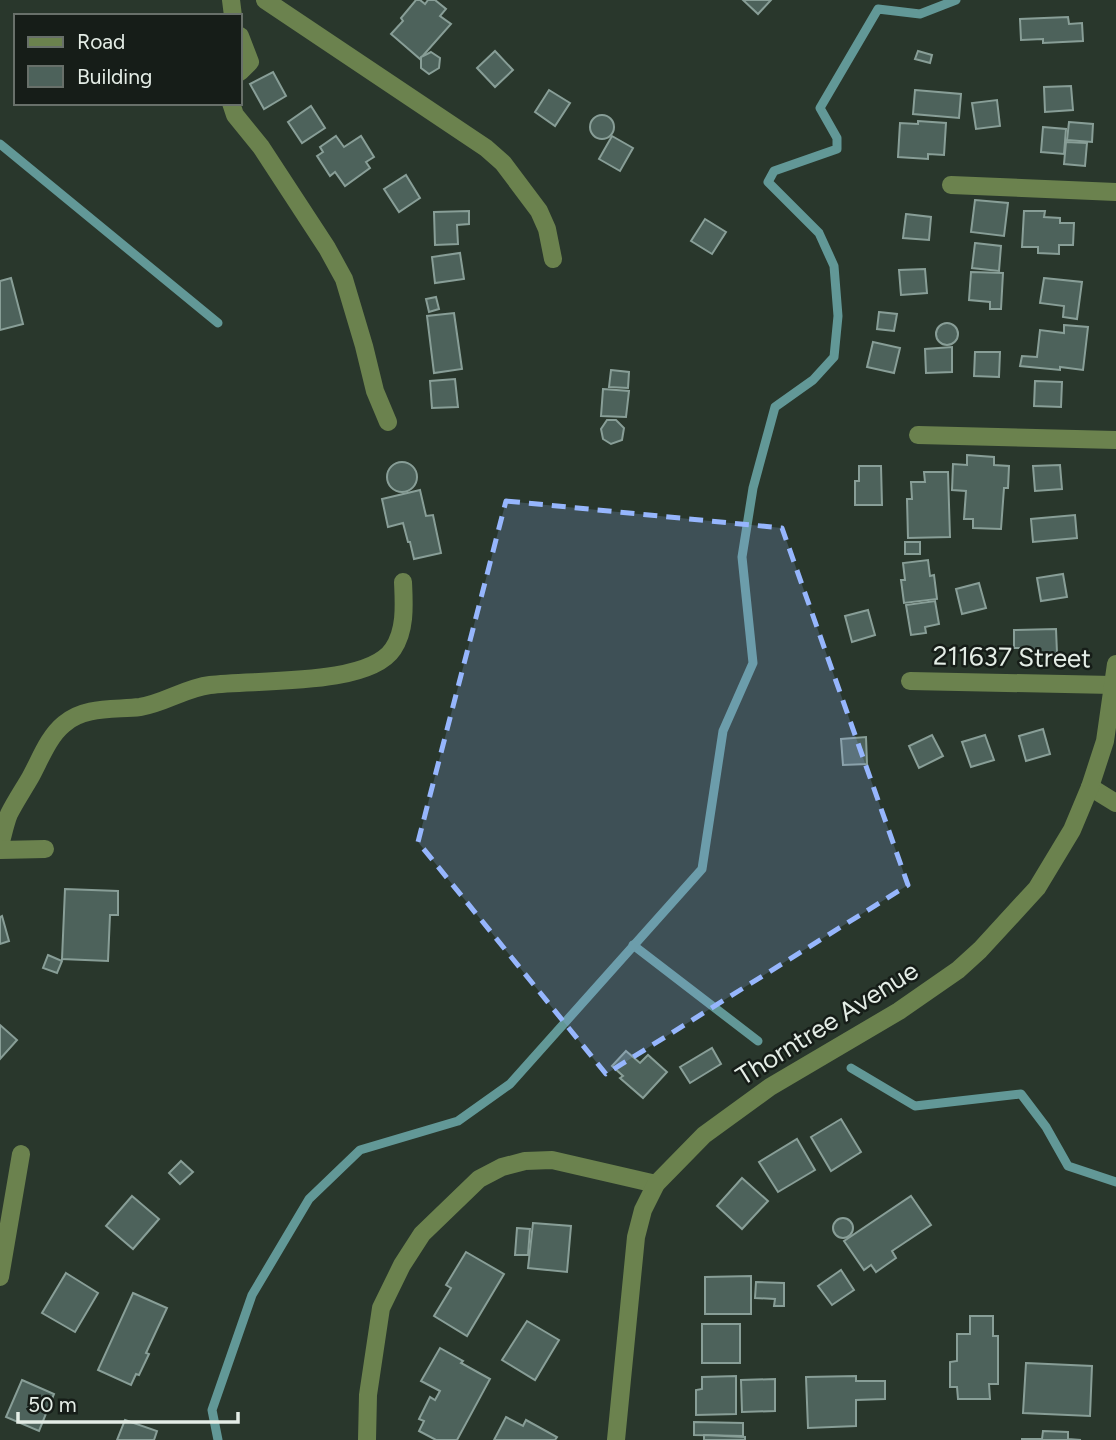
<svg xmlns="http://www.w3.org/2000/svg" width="1116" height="1440" viewBox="0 0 1116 1440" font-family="Figtree,sans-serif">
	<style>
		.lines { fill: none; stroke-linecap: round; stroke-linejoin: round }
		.stream { stroke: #629897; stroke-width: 9 }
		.building { fill: #4d625b; stroke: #889e97; stroke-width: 2 }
		.minor { stroke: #6b824e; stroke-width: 18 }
		.marked { fill: #96b6fd; fill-opacity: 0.2; stroke: #96b6fd; stroke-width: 5; stroke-dasharray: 14 9; stroke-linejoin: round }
		.labels { text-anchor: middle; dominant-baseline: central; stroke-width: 5; stroke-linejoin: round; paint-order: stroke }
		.street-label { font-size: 26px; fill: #e4ede6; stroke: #161d18 }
	</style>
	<rect width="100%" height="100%" fill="#29372c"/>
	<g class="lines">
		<g class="stream">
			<path d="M0,144L218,323"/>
			<path d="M633,945L758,1041"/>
			<path d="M851,1068L915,1106L1021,1094L1046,1127L1068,1166L1116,1182"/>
			<path d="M218,1440L212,1410L252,1295L309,1199L360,1150L458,1121L510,1084L702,869L723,731L753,663L742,557L753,488L775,407L813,380L834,357L838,316L834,266L819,233L768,182L774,171L837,149V138L820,108L878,9L920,14L956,0"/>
		</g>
	</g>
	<g class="building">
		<path d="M416,0H420L425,4L428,0H435L446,9L440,16L451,24L420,59L391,34L403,21L401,18Z"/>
		<path d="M743,0H771L758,14Z"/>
		<path d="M1068,17L1069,24L1082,23L1083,41L1043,43V39L1021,40L1020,19Z"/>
		<path d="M495,51L513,70L495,87L477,68Z"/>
		<path d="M918,51L932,55L930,63L915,59Z"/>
		<path d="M431,52L440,58L439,68L429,74L421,68V57Z"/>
		<path d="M273,72L286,96L264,109L250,84Z"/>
		<path d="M1071,86L1073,110L1045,112L1044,87Z"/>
		<path d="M549,90L570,103L555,126L535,112Z"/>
		<path d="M915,90L961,94L959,118L913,114Z"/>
		<path d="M997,100L1000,126L976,129L972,103Z"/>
		<path d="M311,106L325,128L302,143L288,122Z"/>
		<circle cx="602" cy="127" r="12"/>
		<path d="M918,121L946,123L944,155L928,154V159L898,157L900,123L918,124Z"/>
		<path d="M1069,122L1093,124L1092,142L1067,140Z"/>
		<path d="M1043,127L1066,129L1064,154L1041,152Z"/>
		<path d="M336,136L344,147L361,136L374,157L366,162L370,168L345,186L335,172L330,176L317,156L323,152L320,147Z"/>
		<path d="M612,136L633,148L620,171L599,159Z"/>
		<path d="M1066,142L1087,143L1085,166L1064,164Z"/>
		<path d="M406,175L420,198L399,212L384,189Z"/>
		<path d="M975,200L1008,203L1004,236L971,232Z"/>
		<path d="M469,211V224L457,225L458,244L435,245L434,212Z"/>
		<path d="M1024,211H1045L1044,217L1060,218V223H1074L1073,245H1059V254L1038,253V247H1022Z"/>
		<path d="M906,214L931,217L929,240L903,238Z"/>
		<path d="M705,219L726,232L712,254L691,241Z"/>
		<path d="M975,243L1001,246L999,271L972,268Z"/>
		<path d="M460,253L464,279L435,283L432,257Z"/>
		<path d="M925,269L927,293L901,295L899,270Z"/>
		<path d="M971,272L1003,273L1001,309H990V302L969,300Z"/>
		<path d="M11,278L23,324L0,330V281Z"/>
		<path d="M1044,278L1082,282L1077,319L1063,317L1064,306L1040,303Z"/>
		<path d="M436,297L439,309L429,312L426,299Z"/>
		<path d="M879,312L897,314L894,331L877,329Z"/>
		<path d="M454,313L462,369L434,373L427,316Z"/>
		<circle cx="947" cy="334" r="11"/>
		<path d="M1064,325L1088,327L1083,370L1060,367V370L1020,366L1022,356L1037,357L1040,330L1064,333Z"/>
		<path d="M873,342L900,348L894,373L867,367Z"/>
		<path d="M952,347V372L926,373L925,349Z"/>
		<path d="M975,352H1000L999,377L974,376Z"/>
		<path d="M611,370L629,372L628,388L609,387Z"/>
		<path d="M455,379L458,407L432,408L430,381Z"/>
		<path d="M1035,381L1062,382L1061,407L1034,406Z"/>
		<path d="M603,389L629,391L626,417L601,416Z"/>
		<path d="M607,420H616L624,428L622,440L611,444L603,439L601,429Z"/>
		<path d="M967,455L994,457V465L1009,466L1008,488H1004L1001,529L973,528V519H964L966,491L952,490L953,464L967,465Z"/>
		<circle cx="402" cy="477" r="15"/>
		<path d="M1060,465L1062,489L1035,491L1033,466Z"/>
		<path d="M859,466H881L882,505H855V481H859Z"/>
		<path d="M924,472H948L950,537L908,538L907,499H912L911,482H925Z"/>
		<path d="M420,490L426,516L433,515L441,553L414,559L410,542H408L403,523L388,527L382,499Z"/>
		<path d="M1075,515L1077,538L1033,542L1031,519Z"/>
		<rect x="905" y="542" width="15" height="12"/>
		<path d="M928,560L930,576L934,575L937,599L904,603L901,580H905L903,563Z"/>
		<path d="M1063,574L1067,597L1041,601L1037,578Z"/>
		<path d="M979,583L986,608L962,614L956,589Z"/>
		<path d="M935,601L939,624L925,627L926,633L911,635L906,605Z"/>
		<path d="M868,610L875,635L852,642L845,616Z"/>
		<path d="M1056,629L1057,653L1031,654V648H1014V630Z"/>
		<path d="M1043,729L1050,754L1026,761L1019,736Z"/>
		<path d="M932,735L943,756L919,768L909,746Z"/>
		<path d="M985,735L994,760L971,767L962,742Z"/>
		<path d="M866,737L867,764L843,765L841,739Z"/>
		<path d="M65,889L118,891V915H110L108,961L62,959Z"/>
		<path d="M2,916L9,941L0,944V917Z"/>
		<path d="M48,955L62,961L57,973L43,968Z"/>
		<path d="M0,1025L17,1040L0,1059Z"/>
		<path d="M712,1048L721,1064L690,1083L680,1067Z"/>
		<path d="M626,1051L640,1063L648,1055L667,1072L643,1098L620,1078L623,1076L612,1066Z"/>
		<path d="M841,1119L861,1152L831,1171L811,1137Z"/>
		<path d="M797,1139L815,1170L778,1192L759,1162Z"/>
		<path d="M181,1161L193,1172L180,1184L169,1173Z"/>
		<path d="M742,1178L768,1201L742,1229L717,1206Z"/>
		<path d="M132,1196L159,1219L133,1249L106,1226Z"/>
		<path d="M911,1196L931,1225L892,1251L896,1258L876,1272L871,1265L864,1270L844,1241Z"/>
		<circle cx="843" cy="1228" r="10"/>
		<path d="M533,1223L571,1226L567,1272L528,1268Z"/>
		<path d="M517,1228L530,1229L528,1255H515Z"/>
		<path d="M466,1252L504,1274L467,1336L434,1316L451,1288L446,1285Z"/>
		<path d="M841,1270L854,1290L832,1305L818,1286Z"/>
		<path d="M66,1273L98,1293L75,1332L42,1313Z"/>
		<path d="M751,1276V1314H705V1277Z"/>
		<path d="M756,1282L784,1283V1306H774L775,1299L755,1298Z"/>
		<path d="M133,1293L167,1308L146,1353L149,1354L139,1375L136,1374L131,1385L98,1370Z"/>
		<path d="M970,1316H993V1336H998V1384H989L990,1399H958L957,1387H950V1362L957,1361V1334H970Z"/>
		<path d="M527,1321L559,1340L535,1380L502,1360Z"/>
		<rect x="702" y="1324" width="38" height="39"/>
		<path d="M440,1348L463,1361L461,1363L490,1379L457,1440H436L419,1431L424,1421L419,1419L430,1397L435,1400L440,1391L421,1381Z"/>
		<path d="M1026,1363L1092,1366L1090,1416L1023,1413Z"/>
		<path d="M736,1376V1414L696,1415V1390L702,1389V1377Z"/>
		<path d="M856,1376V1381H885V1399L856,1400V1426L808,1428L806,1377Z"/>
		<path d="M775,1379V1411L742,1412L741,1380Z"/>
		<path d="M22,1380L54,1394L39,1431L6,1417Z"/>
		<path d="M506,1417L523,1426L526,1420L557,1437L555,1440H494Z"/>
		<path d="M125,1420L157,1431L154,1440H117Z"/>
		<path d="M694,1422L743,1423V1436L694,1435Z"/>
		<path d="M1043,1431L1068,1432V1439L1081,1440H1022V1439H1042Z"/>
		<path d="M704,1435L745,1437V1440H704Z"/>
	</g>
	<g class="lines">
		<g class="minor">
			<path d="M231,0L233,16"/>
			<path d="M265,0L486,148L503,163L539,211L547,229L553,259"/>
			<path d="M240,36L250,62L240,72"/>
			<path d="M231,103L235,115L261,147L327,248L344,279L364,346L375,391L388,422"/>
			<path d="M951,185L1116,192"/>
			<path d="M918,435L1116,440"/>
			<path d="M910,681L1113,685"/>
			<path d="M1090,787L1116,803"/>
			<path d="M0,845C3,835 5,824 9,814C15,802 23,790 30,778C40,760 48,737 64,724C84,706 115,710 140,707C165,703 185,688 210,685C253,679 368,687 393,649C406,630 404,604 403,582"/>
			<path d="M0,850L45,849"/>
			<path d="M0,1277L21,1154"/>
			<path d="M367,1440L368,1395L381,1308L402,1265L422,1234L479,1179L502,1167L525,1161L552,1160L656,1184"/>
			<path d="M616,1440L636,1237L643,1210L656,1184L704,1135L770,1087L899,1011L958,970L980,950L1037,888L1072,830L1090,787L1105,741L1116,664"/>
		</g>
	</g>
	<path class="marked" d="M506,501L782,528L908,885L606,1074L418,842Z"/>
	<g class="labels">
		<g class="street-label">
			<text transform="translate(1012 657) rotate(1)">211637 Street</text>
			<text transform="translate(827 1023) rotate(-32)">Thorntree Avenue</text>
		</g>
	</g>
	<rect x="14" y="14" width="228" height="91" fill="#161d18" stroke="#68706a" stroke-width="2"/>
	<rect x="28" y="37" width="35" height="10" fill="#6b824e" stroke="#68706a" stroke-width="2"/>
	<text x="77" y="49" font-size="21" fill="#e4ede6">Road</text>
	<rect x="28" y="66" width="35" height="21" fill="#4d625b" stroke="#68706a" stroke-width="2"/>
	<text x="77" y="84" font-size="21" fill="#e4ede6">Building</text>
	<path d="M18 1412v10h220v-10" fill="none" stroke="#e4ede6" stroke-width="3.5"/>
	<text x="28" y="1412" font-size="21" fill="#e4ede6" stroke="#161d18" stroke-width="5" paint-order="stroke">50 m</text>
</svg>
